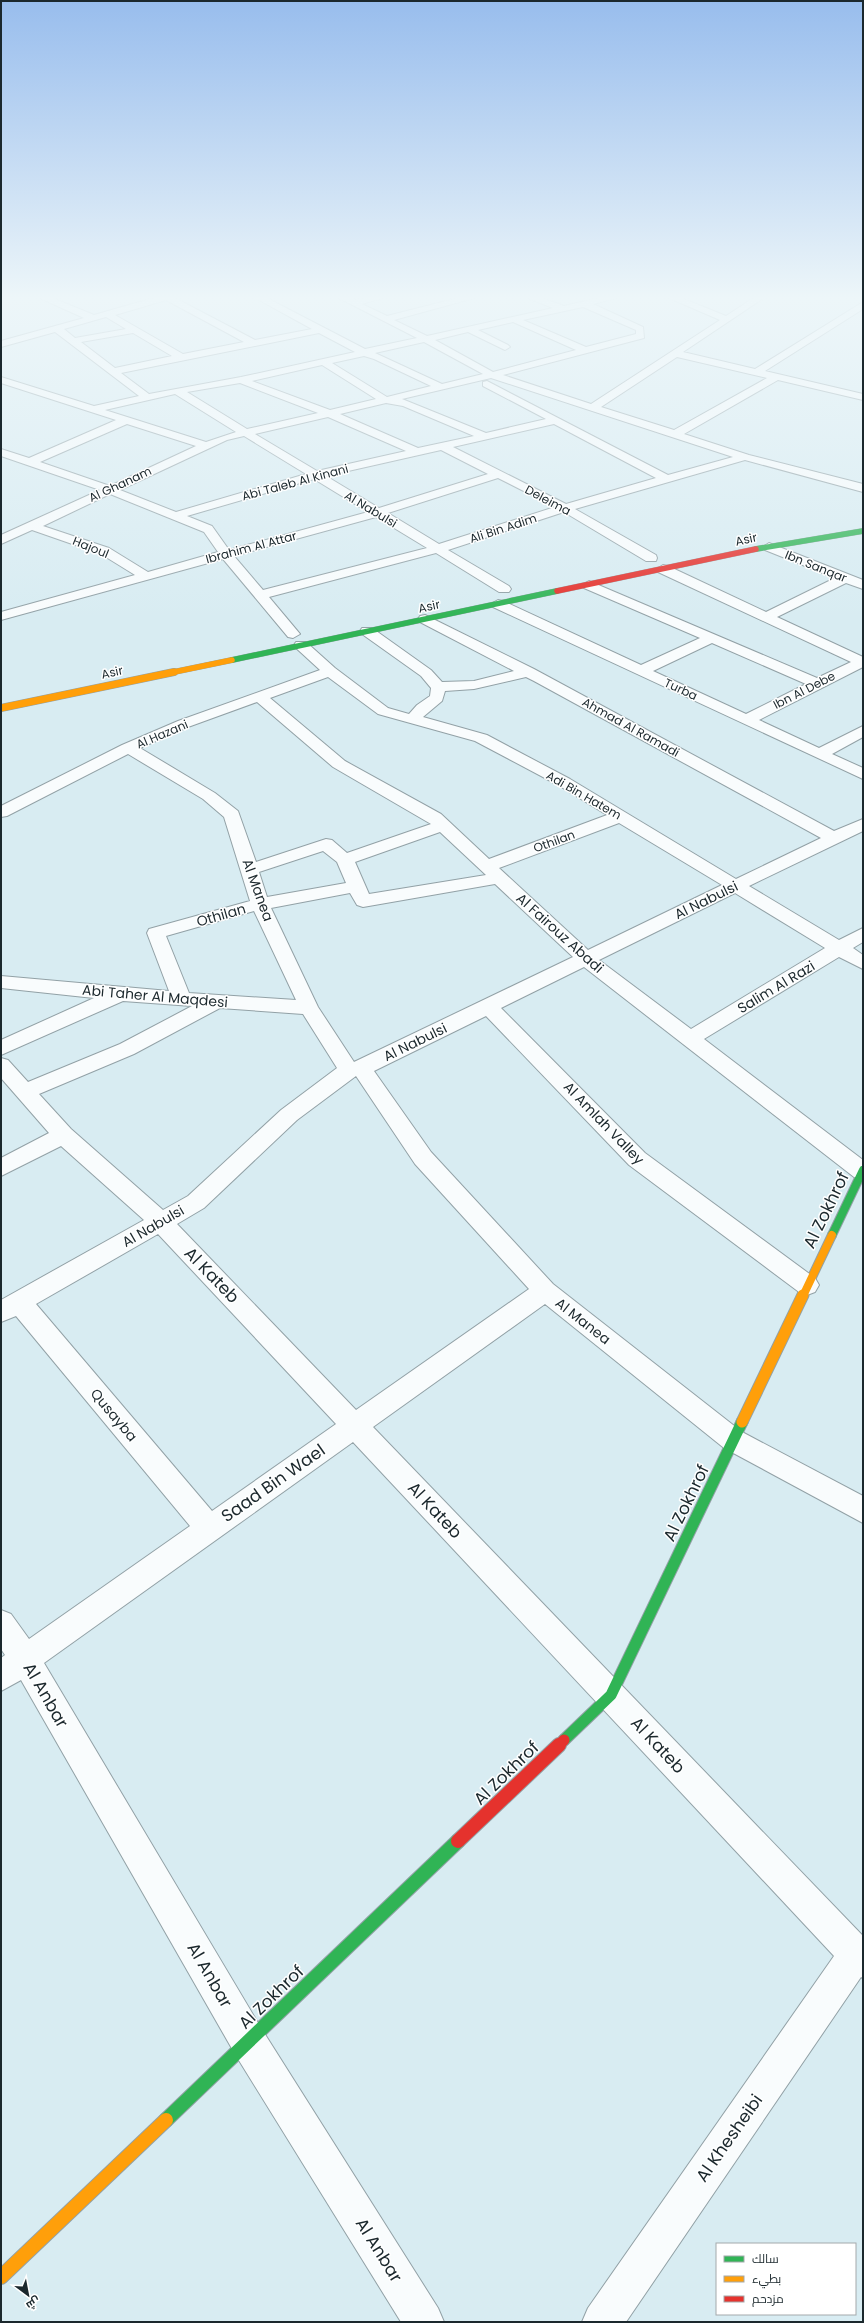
<svg xmlns="http://www.w3.org/2000/svg" width="864" height="2323" viewBox="0 0 864 2323" font-family="Poppins,Cairo,sans-serif">
	<style>
		.lines { fill: none; stroke-linecap: round; stroke-linejoin: round }
		.street-casing { stroke: #92a1a6; stroke-width: 2 }
		.fast-far3-casing { stroke: #92a1a6; stroke-width: 6 }
		.fast-far2-casing { stroke: #92a1a6; stroke-width: 10 }
		.fast-far1-casing { stroke: #92a1a6; stroke-width: 13 }
		.fast-casing { stroke: #92a1a6; stroke-width: 16 }
		.slow-far4-casing { stroke: #92a1a6; stroke-width: 6 }
		.slow-far3-casing { stroke: #92a1a6; stroke-width: 8 }
		.slow-far2-casing { stroke: #92a1a6; stroke-width: 10 }
		.slow-far1-casing { stroke: #92a1a6; stroke-width: 13 }
		.slow-casing { stroke: #92a1a6; stroke-width: 16 }
		.jam-far2-casing { stroke: #92a1a6; stroke-width: 6 }
		.jam-far1-casing { stroke: #92a1a6; stroke-width: 13 }
		.jam-casing { stroke: #92a1a6; stroke-width: 16 }
		.street { fill: #f9fcfd; fill-rule: evenodd }
		.fast-far3 { stroke: #30b455; stroke-width: 5.5 }
		.fast-far2 { stroke: #30b455; stroke-width: 8 }
		.fast-far1 { stroke: #30b455; stroke-width: 11 }
		.fast { stroke: #30b455; stroke-width: 14 }
		.slow-far4 { stroke: #ff9f0a; stroke-width: 5.5 }
		.slow-far3 { stroke: #ff9f0a; stroke-width: 7 }
		.slow-far2 { stroke: #ff9f0a; stroke-width: 8 }
		.slow-far1 { stroke: #ff9f0a; stroke-width: 11 }
		.slow { stroke: #ff9f0a; stroke-width: 14 }
		.jam-far2 { stroke: #e5322d; stroke-width: 5.5 }
		.jam-far1 { stroke: #e5322d; stroke-width: 11 }
		.jam { stroke: #e5322d; stroke-width: 14 }
		.labels { text-anchor: middle; dominant-baseline: central; stroke-width: 3; stroke-linejoin: round; paint-order: stroke }
		.far-street-label { font-size: 12px; fill: #1b282d; stroke: #fff }
		.street-label { font-size: 14px; fill: #1b282d; stroke: #fff }
		.near-street-label { font-size: 17px; fill: #1b282d; stroke: #fff }
	</style>
	<rect width="100%" height="100%" fill="#d8ecf2"/>
	<g class="lines">
		<defs>
			<g id="street">
				<path d="M33,295H45L94,315L164,295H178L175,298L255,340L312,329L250,295H261L365,349L417,338L333,295H344L355,300L377,295H392L362,304L387,316L470,295H485L394,320L427,336L553,308L520,295H533L564,306L611,295H627L593,304L643,327L644,338L503,375L591,404L720,320L662,295H674L726,316L758,295H768L683,352L755,369L863,302V309L765,371L863,394V400L778,380L684,434L749,455L863,484V492L745,460L575,509L656,555L657,558L656,561H646L564,512L448,550L509,586L511,589L509,592H499L436,553L269,597L300,634L293,638L288,637L223,559L1,620V612L135,575L101,554L32,530L1,544V535L100,490L1,456V449L29,458L116,420L1,383V377L94,406L139,396L55,332L1,347V341L84,318ZM166,300L244,342L183,354L115,315ZM583,307L636,330V334L586,347L523,320ZM106,317L126,329L75,338L64,329ZM513,322L576,350L493,372L435,340L468,332L505,350L510,347L508,345L478,330ZM133,333L172,356L115,368L81,342ZM319,333L355,352L241,377L149,394L121,373ZM424,342L483,374L442,384L375,353ZM364,356L374,359L431,386L387,397L332,363ZM677,357L767,378L674,430L601,407ZM322,365L376,399L330,410L252,381ZM491,378L733,457L668,475L487,381L483,382V386L546,419L486,433L402,399ZM240,383L318,413L247,429L187,392ZM175,394L236,432L206,442L105,410ZM386,403L403,406L474,436L418,448L340,414ZM328,417L406,451L317,471L255,434ZM127,424L196,446L110,486L40,462ZM554,424L656,478L566,504L453,447ZM244,436L306,474L176,512L120,490L227,440ZM441,450L488,474L379,508L326,476ZM498,478L555,507L439,544L388,513ZM314,479L368,512L229,550L212,526L187,516ZM110,494L204,532L218,552L148,572L109,548L43,526ZM376,517L427,548L263,590L234,556Z"/>
				<path d="M769,543L863,580V589L846,583L777,617L863,657V667L759,720L819,748L863,726V737L832,754L863,768V779L493,607L491,604L498,600L503,601L641,665L700,638L584,588L582,585L589,581L817,678L851,662L658,572L657,569L663,565L668,566L766,612L835,578L765,550L763,547ZM712,643L806,684L746,714L653,671Z"/>
				<path d="M425,615L534,669L834,831L863,819V831L749,886L839,940L863,928V942L853,948L863,955V969L839,957L704,1039L863,1160V1179L854,1177L584,967L501,1008L645,1153L815,1278L819,1285L815,1292L807,1295L799,1292L629,1165L486,1016L374,1071L431,1152L553,1284L742,1432L863,1496V1523L724,1448L545,1304L373,1427L863,1936V1978L861,1977L626,2322H582L588,2308L834,1956L353,1442L44,1663L261,2028L438,2308L444,2322H401L235,2054L21,1680L1,1691V1658L5,1655L1,1649V1610L11,1614L29,1639L190,1526L16,1316L1,1322V1300L144,1220L61,1146L1,1176V1158L49,1133L1,1078V1058L8,1060L28,1082L120,1044L192,1006L123,1001L1,1055V1040L94,998L1,988V976L169,991L147,933L149,929L250,901L224,817L203,799L128,754L7,816L1,817V806L122,745L178,721L320,670L296,648L294,645L296,642H306L335,668L388,708L409,714L417,705L430,696L431,688L421,676L362,634L360,631L362,628H372L431,670L442,682L474,681L514,671L420,622L418,619L420,616ZM328,677L378,714L475,741L558,785L607,815L489,859L441,814L345,761L270,698ZM526,677L534,681L821,838L736,879L570,779L487,735L423,717L442,701L445,691L474,689ZM257,702L333,767L431,824L347,853L332,840L326,839L256,862L238,811L215,793L140,748L188,727ZM619,823L722,885L588,950L499,868ZM440,832L486,875L369,894L355,862ZM323,851L337,862L346,883L267,897L259,872ZM495,884L573,957L354,1062L318,1007L271,908L350,893L357,905L363,907ZM735,893L825,948L691,1029L599,960ZM254,911L296,1000L189,993L166,936ZM220,1008L303,1014L337,1068L281,1110L188,1196L163,1210L71,1129L39,1094L134,1054ZM356,1076L415,1164L529,1289L356,1410L177,1224L204,1208L297,1120ZM158,1234L336,1424L212,1511L36,1304Z"/>
			</g>
			<g id="fast-far3">
				<path d="M756,549L863,531"/>
				<path d="M232,660L557,591"/>
			</g>
			<path id="fast-far2" d="M832,1235L863,1170"/>
			<path id="fast-far1" d="M564,1740L611,1695L742,1422"/>
			<path id="fast" d="M166,2120L458,1841"/>
			<path id="slow-far4" d="M169,673L232,660"/>
			<path id="slow-far3" d="M1,708L174,672"/>
			<path id="slow-far2" d="M803,1296L832,1235"/>
			<path id="slow-far1" d="M742,1422L803,1295"/>
			<path id="slow" d="M1,2277L166,2120"/>
			<path id="jam-far2" d="M557,591L756,549"/>
			<path id="jam-far1" d="M558,1746L564,1740"/>
			<path id="jam" d="M458,1841L559,1745"/>
		</defs>
		<use href="#street" class="street-casing"/>
		<use href="#fast-far3" class="fast-far3-casing"/>
		<use href="#fast-far2" class="fast-far2-casing"/>
		<use href="#fast-far1" class="fast-far1-casing"/>
		<use href="#fast" class="fast-casing"/>
		<use href="#slow-far4" class="slow-far4-casing"/>
		<use href="#slow-far3" class="slow-far3-casing"/>
		<use href="#slow-far2" class="slow-far2-casing"/>
		<use href="#slow-far1" class="slow-far1-casing"/>
		<use href="#slow" class="slow-casing"/>
		<use href="#jam-far2" class="jam-far2-casing"/>
		<use href="#jam-far1" class="jam-far1-casing"/>
		<use href="#jam" class="jam-casing"/>
		<use href="#street" class="street"/>
		<use href="#fast-far3" class="fast-far3"/>
		<use href="#fast-far2" class="fast-far2"/>
		<use href="#fast-far1" class="fast-far1"/>
		<use href="#fast" class="fast"/>
		<use href="#slow-far4" class="slow-far4"/>
		<use href="#slow-far3" class="slow-far3"/>
		<use href="#slow-far2" class="slow-far2"/>
		<use href="#slow-far1" class="slow-far1"/>
		<use href="#slow" class="slow"/>
		<use href="#jam-far2" class="jam-far2"/>
		<use href="#jam-far1" class="jam-far1"/>
		<use href="#jam" class="jam"/>
	</g>
	<linearGradient id="sky" x2="0" y2="1"><stop stop-color="#98bded"/><stop offset="0.48" stop-color="#edf6f9"/><stop offset="1" stop-color="#edf6f9" stop-opacity="0"/></linearGradient>
	<rect width="864" height="620" fill="url(#sky)"/>
	<g class="labels">
		<g class="far-street-label">
			<text transform="translate(295 482) rotate(-15)">Abi Taleb Al Kinani</text>
			<text transform="translate(120 484) rotate(-25)">Al Ghanam</text>
			<text transform="translate(548 500) rotate(28)">Deleima</text>
			<text transform="translate(371 509) rotate(31)">Al Nabulsi</text>
			<text transform="translate(503 528) rotate(-18)">Ali Bin Adim</text>
			<text transform="translate(746 539) rotate(-12)">Asir</text>
			<text transform="translate(91 547) rotate(22)">Hajoul</text>
			<text transform="translate(251 547) rotate(-15)">Ibrahim Al Attar</text>
			<text transform="translate(816 566) rotate(22)">Ibn Sanqar</text>
			<text transform="translate(429 606) rotate(-12)">Asir</text>
			<text transform="translate(112 672) rotate(-12)">Asir</text>
			<text transform="translate(681 689) rotate(25)">Turba</text>
			<text transform="translate(804 690) rotate(-27)">Ibn Al Debe</text>
			<text transform="translate(631 727) rotate(29)">Ahmad Al Ramadi</text>
			<text transform="translate(162 734) rotate(-23)">Al Hazani</text>
			<text transform="translate(584 795) rotate(30)">Adi Bin Hatem</text>
			<text transform="translate(554 841) rotate(-20)">Othilan</text>
		</g>
		<g class="street-label">
			<text transform="translate(258 890) rotate(70)">Al Manea</text>
			<text transform="translate(706 900) rotate(-26)">Al Nabulsi</text>
			<text transform="translate(221 915) rotate(-16)">Othilan</text>
			<text transform="translate(560 933) rotate(42)">Al Fairouz Abadi</text>
			<text transform="translate(776 987) rotate(-31)">Salim Al Razi</text>
			<text transform="translate(155 996) rotate(5)">Abi Taher Al Maqdesi</text>
			<text transform="translate(415 1042) rotate(-26)">Al Nabulsi</text>
			<text transform="translate(604 1123) rotate(46)">Al Amlah Valley</text>
			<text transform="translate(153 1226) rotate(-30)">Al Nabulsi</text>
			<text transform="translate(583 1321) rotate(38)">Al Manea</text>
			<text transform="translate(114 1415) rotate(50)">Qusayba</text>
		</g>
		<g class="near-street-label">
			<text transform="translate(826 1210) rotate(-64)">Al Zokhrof</text>
			<text transform="translate(212 1275) rotate(46)">Al Kateb</text>
			<text transform="translate(273 1483) rotate(-35)">Saad Bin Wael</text>
			<text transform="translate(686 1503) rotate(-64)">Al Zokhrof</text>
			<text transform="translate(435 1510) rotate(47)">Al Kateb</text>
			<text transform="translate(46 1695) rotate(60)">Al Anbar</text>
			<text transform="translate(658 1745) rotate(47)">Al Kateb</text>
			<text transform="translate(506 1773) rotate(-44)">Al Zokhrof</text>
			<text transform="translate(210 1975) rotate(60)">Al Anbar</text>
			<text transform="translate(271 1997) rotate(-44)">Al Zokhrof</text>
			<text transform="translate(729 2138) rotate(-55)">Al Khesheibi</text>
			<text transform="translate(379 2250) rotate(58)">Al Anbar</text>
		</g>
	</g>
	<rect width="864" height="2323" fill="none" stroke="#1b282d" stroke-width="4"/>
	<rect x="716" y="2243" width="140" height="72" fill="#ffffff" stroke="#a4a9ab"/>
	<rect x="724" y="2256" width="20" height="6" fill="#30b455" stroke="#a4a9ab"/>
	<text x="752" y="2263" font-size="12" fill="#1b282d">سالك</text>
	<rect x="724" y="2276" width="20" height="6" fill="#ff9f0a" stroke="#a4a9ab"/>
	<text x="752" y="2283" font-size="12" fill="#1b282d">بطيء</text>
	<rect x="724" y="2296" width="20" height="6" fill="#e5322d" stroke="#a4a9ab"/>
	<text x="752" y="2303" font-size="12" fill="#1b282d">مزدحم</text>
	<g transform="translate(28 2295) rotate(148)" stroke="#ffffff" stroke-width="3" paint-order="stroke">
	<path d="M0-3L7 15L0 10L-7 15Z" fill="#1b282d"/>
	<text y="-6" font-size="11" font-weight="bold" text-anchor="middle" fill="#1b282d">ش</text>
	</g>
</svg>
